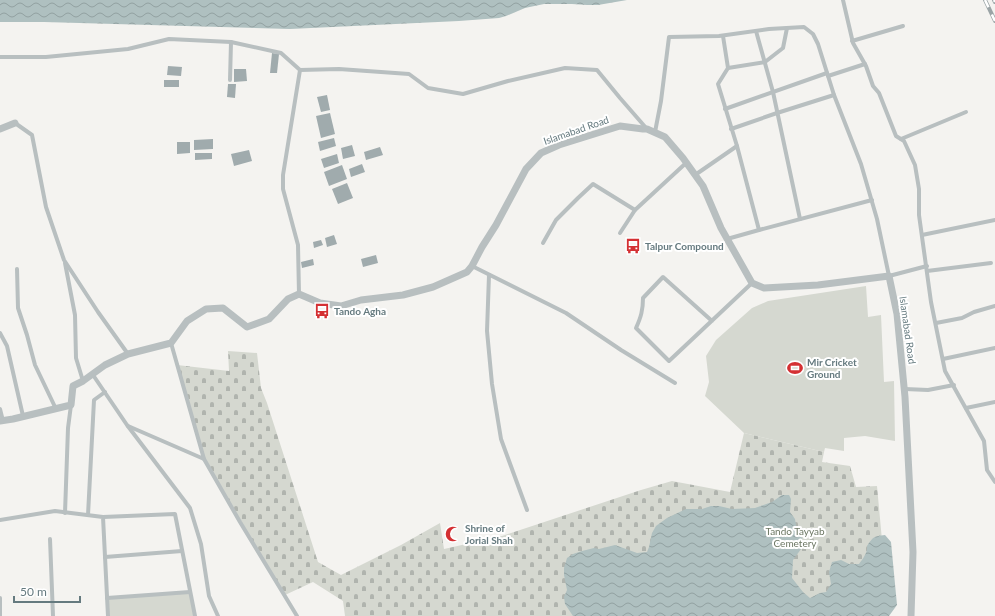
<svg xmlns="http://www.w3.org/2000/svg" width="995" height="616" viewBox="0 0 995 616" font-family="Lato,sans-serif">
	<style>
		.green { fill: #d5d8d0 }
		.cemetery { fill: url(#cemetery-stones) }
		.water { fill: url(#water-waves) }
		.building { fill: #a0abad }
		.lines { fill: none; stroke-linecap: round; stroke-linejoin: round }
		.minor { stroke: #b8bfc0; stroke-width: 4 }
		.tertiary { stroke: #b8bfc0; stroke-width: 7 }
		.rail-casing { stroke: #9ba4a6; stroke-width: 4 }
		.rail { stroke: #fff; stroke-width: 2.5; stroke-dasharray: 8; stroke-linecap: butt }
		.labels { text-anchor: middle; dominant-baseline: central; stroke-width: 4; stroke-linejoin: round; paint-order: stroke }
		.street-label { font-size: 10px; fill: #657a7f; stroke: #fff }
		.poi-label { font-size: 10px; font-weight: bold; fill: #657a7f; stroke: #fff; text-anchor: start }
		.park-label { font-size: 10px; fill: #6c7763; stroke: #fff }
	</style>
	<defs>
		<pattern id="cemetery-stones" width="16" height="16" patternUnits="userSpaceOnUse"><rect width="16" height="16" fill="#d5d8d0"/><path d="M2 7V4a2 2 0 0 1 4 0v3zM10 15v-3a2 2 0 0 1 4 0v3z" fill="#b0b4ae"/></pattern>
		<pattern id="water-waves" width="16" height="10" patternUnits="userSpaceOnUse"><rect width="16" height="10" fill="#afc0c0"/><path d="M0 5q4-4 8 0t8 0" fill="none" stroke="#92a1a1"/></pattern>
	</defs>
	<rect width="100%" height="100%" fill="#f4f3f0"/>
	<g class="green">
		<path d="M866,286L868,317L881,315L884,382L894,381L895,441L865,436L844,438V451L825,448L824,452L744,433L705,396L709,382L706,356L716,340L752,308L768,301Z"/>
		<path d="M190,592L195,616H108L107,598Z"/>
	</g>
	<path class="cemetery" d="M228,351L257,353L261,388L267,403L318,562L341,575L401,545L440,523L444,549L502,536L641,490L672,481L730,492L744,433L824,452L822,462L850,466L856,487L877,486L889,616H345L343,601L313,582L285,595L204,459L177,365L229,371Z"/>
	<g class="water">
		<path d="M0,0H627L598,5H587L572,4H544L525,8L506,16L499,18L459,21L290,29L44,22H0Z"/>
		<path d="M782,495H789L791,499L790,512L795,519L797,531L802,538L804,545L793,560L792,578L803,592L810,598L820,593L826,592L831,584L829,572L832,562L841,560L849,564H859C863,559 868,552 867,546C873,537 874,536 885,535L891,542L897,605L889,616H573L565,604L564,597L567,590L564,575V568L567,558L573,554L582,551L594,548L599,549L615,545L637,553L647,552L649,547L652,533L656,526L667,518L686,509H702L711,506H719L732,509L755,508L772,502Z"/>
	</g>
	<g class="building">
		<path d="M272,53L279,54L277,73H270Z"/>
		<path d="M168,66L182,67L181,76L167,75Z"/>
		<path d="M234,69H246L247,81L234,82Z"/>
		<rect x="164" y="80" width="15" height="7"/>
		<path d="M228,84H236L235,98L227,97Z"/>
		<path d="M327,95L330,110L321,112L317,97Z"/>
		<path d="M330,113L335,134L321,138L316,116Z"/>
		<path d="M334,138L336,146L320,151L318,142Z"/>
		<path d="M213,139V149L194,150V140Z"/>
		<path d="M177,142H190V153L177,154Z"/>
		<path d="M352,145L355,156L343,159L341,148Z"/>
		<path d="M380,147L383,155L366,160L364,152Z"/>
		<path d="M249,150L252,161L234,166L231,154Z"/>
		<path d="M195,153H212V159L195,160Z"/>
		<path d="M337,154L339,163L324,168L321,159Z"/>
		<path d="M362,164L365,172L351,177L349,169Z"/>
		<path d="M342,165L347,179L329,186L324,172Z"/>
		<path d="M347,183L353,198L338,204L332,189Z"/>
		<path d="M334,235L337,244L327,247L325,238Z"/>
		<path d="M321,240L323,245L314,248L313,242Z"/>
		<path d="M376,255L378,263L363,267L361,259Z"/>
		<path d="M313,259L314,265L302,268L301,262Z"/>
	</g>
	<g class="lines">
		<g class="minor">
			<path d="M843,0L853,43L866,66L873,86L879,93L896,136L904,141L915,165L919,189V215L931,302L945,371L984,441L987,470L995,482"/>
			<path d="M756,31L773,92L800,219"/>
			<path d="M723,36L728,68L718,84L737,146L759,230"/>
			<path d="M852,41L903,26"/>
			<path d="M0,57H46L128,49L169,39L231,42L281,53L300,70L283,175V189L298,245L299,294"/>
			<path d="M728,68L765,62L783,48L787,28"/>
			<path d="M300,70L339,69L409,74L428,88L463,94L508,81L565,68L597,70L620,98L647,129"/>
			<path d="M828,76L865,64"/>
			<path d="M230,80L231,42"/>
			<path d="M725,109L827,73"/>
			<path d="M15,123L32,135L46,207L64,260L98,312L128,354"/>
			<path d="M731,129L777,113L834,95"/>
			<path d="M655,132L661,101L669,37L719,36L769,29L804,27L813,34L818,44L834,95L861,164L877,219L889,276L927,266"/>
			<path d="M901,139L966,112"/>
			<path d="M695,175L737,146"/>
			<path d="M620,233L635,210L686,163"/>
			<path d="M922,235L995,220"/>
			<path d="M727,239L759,230L872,200"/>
			<path d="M543,243L556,220L578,198L593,184L635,210"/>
			<path d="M65,263L75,315L76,358L83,381"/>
			<path d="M472,266L566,313L621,350L675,383"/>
			<path d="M17,269L18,308L27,335L35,365L56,409"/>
			<path d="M927,271L991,263"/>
			<path d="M489,275L487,331L492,384L501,439L527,510"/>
			<path d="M712,321L663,277L643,298C643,310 641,317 636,328L669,361L752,283"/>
			<path d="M936,323L962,318L974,312L995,306"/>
			<path d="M0,333L7,346L23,416"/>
			<path d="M171,343L204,459"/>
			<path d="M943,359L995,348"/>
			<path d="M93,375L127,425L190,508L201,544L209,596L218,616"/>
			<path d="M905,389L928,390L954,385"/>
			<path d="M966,408L995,402"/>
			<path d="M0,409L3,421"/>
			<path d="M128,426L204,459L240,522L297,616"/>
			<path d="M65,513L68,428L71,405"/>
			<path d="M88,515L94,400L105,392"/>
			<path d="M103,517L175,514L195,616"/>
			<path d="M0,520L55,511L103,517L108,616"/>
			<path d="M50,539L53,616"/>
			<path d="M105,557L182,551"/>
			<path d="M0,598V616"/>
			<path d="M107,598L190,592"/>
		</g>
		<g class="tertiary">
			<path d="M0,129L15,123"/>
			<path d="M0,421L13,419L71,405L73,386L83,381L105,365L128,354L171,343L187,321L206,309L223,308L247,327L269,319L288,299L299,294L320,303L341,306L361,300L403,295L433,287L467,272L472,266L482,247L496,225L526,169L541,153L559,145L620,126L643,129H647L665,137L683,158L703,186L721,228L752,283L764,288L818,285L889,276L897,314L905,397L913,552L911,616"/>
		</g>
		<defs>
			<g id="rail">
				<path d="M985,0L995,21"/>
				<path d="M994,0L995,2"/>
			</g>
		</defs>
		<use href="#rail" class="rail-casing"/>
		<use href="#rail" class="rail"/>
	</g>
	<defs>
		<symbol id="bus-bare" viewBox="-9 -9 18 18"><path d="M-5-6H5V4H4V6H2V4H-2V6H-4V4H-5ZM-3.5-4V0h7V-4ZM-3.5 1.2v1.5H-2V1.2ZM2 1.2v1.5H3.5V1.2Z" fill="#d43033" stroke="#fff" stroke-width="2.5" paint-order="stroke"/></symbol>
		<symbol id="stadium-bare" viewBox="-9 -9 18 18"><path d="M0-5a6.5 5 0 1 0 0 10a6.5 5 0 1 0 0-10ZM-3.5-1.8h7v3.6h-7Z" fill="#d43033" stroke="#fff" stroke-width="2.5" paint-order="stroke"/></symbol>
		<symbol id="mosque-bare" viewBox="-9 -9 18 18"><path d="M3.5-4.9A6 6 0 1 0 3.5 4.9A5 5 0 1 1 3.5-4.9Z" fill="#d43033" stroke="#fff" stroke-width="2.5" paint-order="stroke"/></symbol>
	</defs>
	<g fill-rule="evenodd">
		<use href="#bus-bare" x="622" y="235" width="22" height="22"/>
		<use href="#bus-bare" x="311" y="300" width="22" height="22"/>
		<use href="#stadium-bare" x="784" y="357" width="22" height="22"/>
		<use href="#mosque-bare" x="442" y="523" width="22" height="22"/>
	</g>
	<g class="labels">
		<g class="street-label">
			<text transform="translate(576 130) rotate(-19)">Islamabad Road</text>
			<text transform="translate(908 330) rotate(82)">Islamabad Road</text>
		</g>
		<g class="poi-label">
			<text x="645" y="246">Talpur Compound</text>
			<text x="334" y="311">Tando Agha</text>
			<text x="807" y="362">Mir Cricket<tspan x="807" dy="12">Ground</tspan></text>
			<text x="465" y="528">Shrine of<tspan x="465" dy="12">Jorial Shah</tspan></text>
		</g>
		<g class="park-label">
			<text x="795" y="531">Tando Tayyab<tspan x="795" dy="12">Cemetery</tspan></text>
		</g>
	</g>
	<path d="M14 596v6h66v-6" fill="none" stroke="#657a7f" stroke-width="2"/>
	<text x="20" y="596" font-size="12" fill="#657a7f" stroke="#ffffff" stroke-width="3" paint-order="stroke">50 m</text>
</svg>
